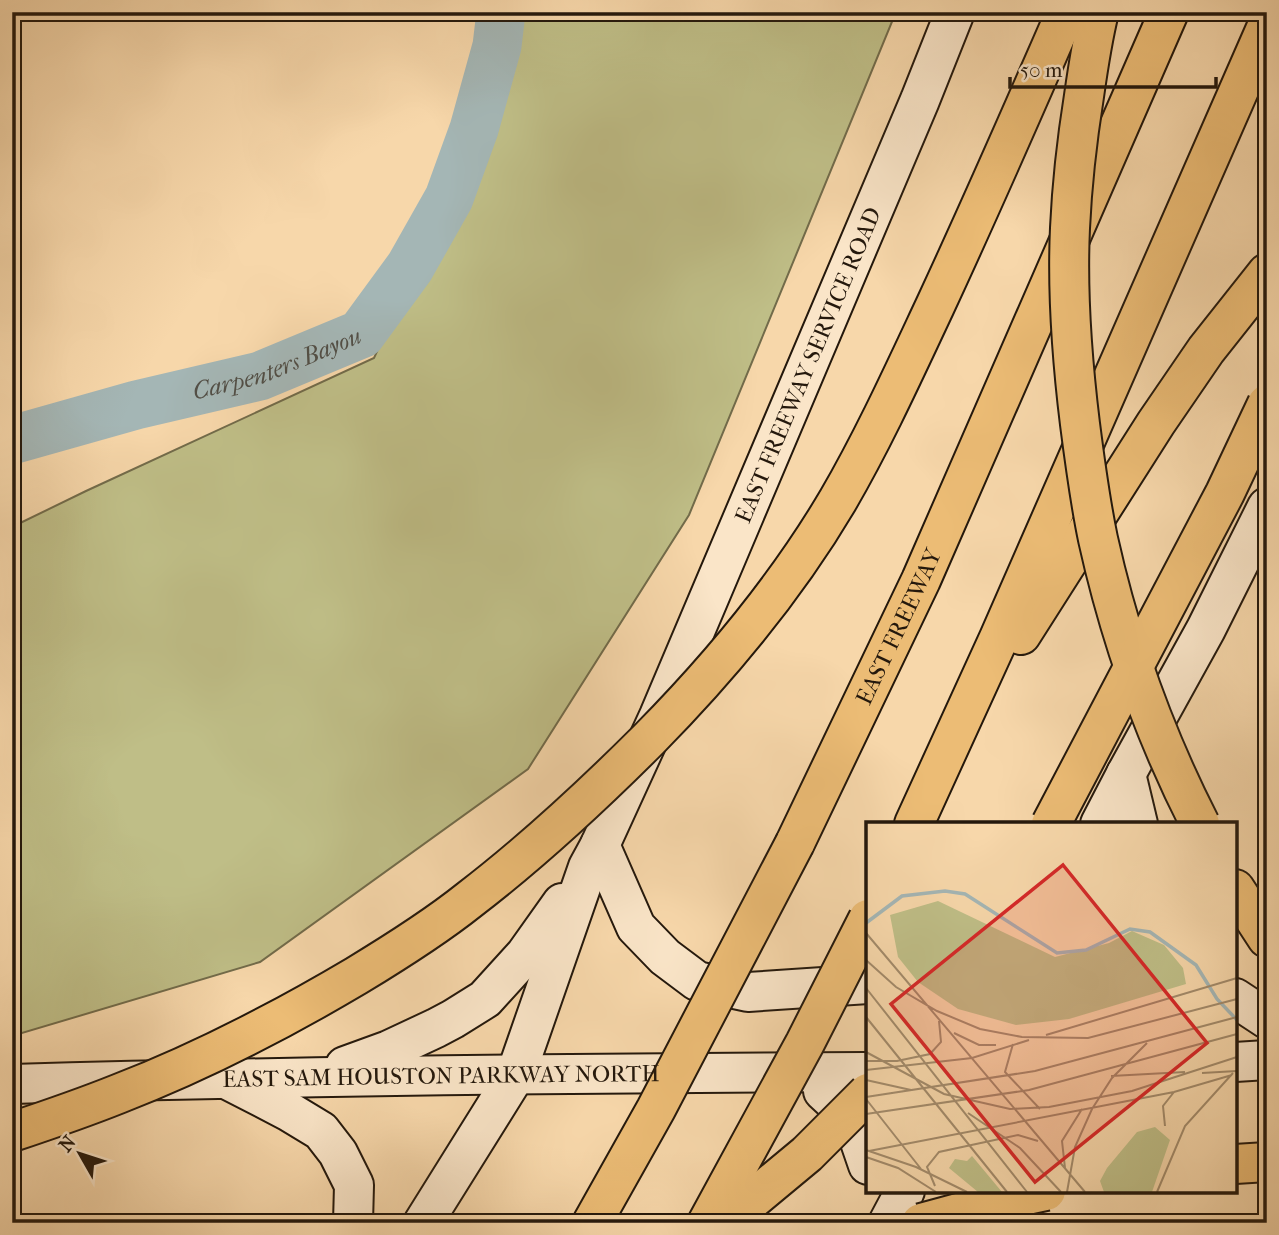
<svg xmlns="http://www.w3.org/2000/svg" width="1279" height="1235" viewBox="0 0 1279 1235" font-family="'IM FELL French Canon',serif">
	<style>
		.green { fill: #bfbe87; stroke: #726b4a; stroke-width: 2 }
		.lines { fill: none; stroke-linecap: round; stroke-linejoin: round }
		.river { stroke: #a4b6b5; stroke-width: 49 }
		.secondary-casing { stroke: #24180c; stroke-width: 42 }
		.motorway-casing { stroke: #24180c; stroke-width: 42 }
		.secondary { stroke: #fae5c8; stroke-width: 38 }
		.motorway { stroke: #ecbc75; stroke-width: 38 }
		.motorway-bridge-casing { stroke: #24180c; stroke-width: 42; stroke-linecap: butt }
		.motorway-bridge { stroke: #ecbc75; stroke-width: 38 }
		.labels { text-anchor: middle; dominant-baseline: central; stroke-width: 5; stroke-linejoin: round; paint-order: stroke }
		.street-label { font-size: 23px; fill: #24180c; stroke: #fae5c8 }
		.water-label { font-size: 24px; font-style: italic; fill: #514f47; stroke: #fae5c8 }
		.inset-river { fill: none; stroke: #a4b6b5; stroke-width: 3.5 }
		.inset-road { fill: none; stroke: #a38b6b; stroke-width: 2 }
		.view { fill: #d62828; fill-opacity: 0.15; stroke: #d62828; stroke-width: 3.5 }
		.inset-edge { fill: none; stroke: #24180c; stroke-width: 3.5 }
	</style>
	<rect width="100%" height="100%" fill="#f7d7aa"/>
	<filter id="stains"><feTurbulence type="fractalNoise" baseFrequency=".00286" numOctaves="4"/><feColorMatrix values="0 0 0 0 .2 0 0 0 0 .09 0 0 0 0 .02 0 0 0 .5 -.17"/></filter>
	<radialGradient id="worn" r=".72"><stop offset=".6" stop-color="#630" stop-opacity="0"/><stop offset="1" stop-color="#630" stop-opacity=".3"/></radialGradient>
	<path class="green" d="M515,12H896L689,515L528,769L260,962L12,1036V527L86,491L374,358L504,75Z"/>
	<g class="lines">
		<path class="river" id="s1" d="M12,440L136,405L260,376L361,334L410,267L449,198L474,129L497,46L501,12"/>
		<defs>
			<g id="secondary">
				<path d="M1126,774L1138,824"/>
				<path d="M1100,824L1126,774L1206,629L1267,507"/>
				<path d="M600,845L636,927L665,957L697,981L748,992L868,984"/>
				<path d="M1235,998L1267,1019"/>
				<path d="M1235,1062L1267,1060"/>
				<path d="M345,1066L389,1050L436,1028L453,1019L485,999L525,955L562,903"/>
				<path d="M230,1081L288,1111L321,1131L338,1153L354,1185L353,1223"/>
				<path id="s2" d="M12,1084C297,1076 582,1073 868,1072"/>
				<path d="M823,1091L836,1103L857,1133L868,1165"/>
				<path id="s3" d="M423,1223L516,1074L588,867L600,845L659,716L920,100L955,12"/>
				<path d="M888,1223L905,1191"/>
			</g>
			<g id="motorway">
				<path d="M1021,635L1156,423L1206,350L1267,273"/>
				<path d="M914,824L999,638L1267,26"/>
				<path id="s4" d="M795,843L921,580L1169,12"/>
				<path d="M1235,889L1267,938"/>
				<path d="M1235,1164L1267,1162"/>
			</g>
		</defs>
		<use href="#secondary" class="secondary-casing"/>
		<use href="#motorway" class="motorway-casing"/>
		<use href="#secondary" class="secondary"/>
		<use href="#motorway" class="motorway"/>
		<defs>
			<g id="motorway-bridge">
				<path d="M1099,12C1092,40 1088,68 1084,96C1077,140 1072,184 1070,228C1067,293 1072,359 1080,424C1085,463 1090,501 1098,539C1120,638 1154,734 1200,824"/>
				<path d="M1051,824L1225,493L1267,404"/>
				<path d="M12,1132C48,1120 83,1108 118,1094C201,1062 280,1021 356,976C394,953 434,928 469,900C533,851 592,796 649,739C720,667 786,588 838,500C874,438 904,372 935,306C980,209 1023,111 1066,12"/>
				<path d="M592,1223L656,1109L795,843"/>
				<path d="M707,1223L805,1043L868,919"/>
				<path d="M724,1223L807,1154L868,1093"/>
				<path d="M921,1223L1013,1198L1046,1191"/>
			</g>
		</defs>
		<use href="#motorway-bridge" class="motorway-bridge-casing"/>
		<use href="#motorway-bridge" class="motorway-bridge"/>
	</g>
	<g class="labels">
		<g class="street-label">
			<text stroke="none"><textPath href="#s3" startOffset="943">EAST FREEWAY SERVICE ROAD</textPath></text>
			<text stroke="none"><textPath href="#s4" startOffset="240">EAST FREEWAY</textPath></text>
			<text stroke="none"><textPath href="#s2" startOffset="429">EAST SAM HOUSTON PARKWAY NORTH</textPath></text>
		</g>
		<g class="water-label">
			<text stroke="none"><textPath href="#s1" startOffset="276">Carpenters Bayou</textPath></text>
		</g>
	</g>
	<g transform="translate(866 822)">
		<rect width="371" height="371" fill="#f7d7aa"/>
		<path d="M72,79L189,135L243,121L266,109L298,123L317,146L320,162L203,197L150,203L92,187L52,160L32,135L24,93ZM289,305L304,318L286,370H238L234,359L241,346L271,310ZM106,334L136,370H112L83,346L89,337L101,339Z" fill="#bfbe87"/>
		<path class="inset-river" d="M0,101L36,74L79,69L99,72L191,131L220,128L264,107L284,110L330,143L351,177L371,198"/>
		<path class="inset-road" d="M0,111L219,370M0,138L30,165L71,189L114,207L156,215L222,216L371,177M0,166L161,370M0,195L141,370M88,211L113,223H130M180,213L371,156M147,222L139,250L174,287M0,230L78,272L144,287L183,285L266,269L371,235M0,239H31L64,232L75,220L73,199M0,248L106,236L163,218M336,251L371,249M245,254L319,250M0,258L45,268M0,275L169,249L371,195M0,277L55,347M102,291L154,326L195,370M0,292L163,268L371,212M299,304L297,284L308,270M0,328L50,345L101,370M3,329L308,270L366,253M0,335L32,346L70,370M199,346L196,319L216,287M69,364L61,345L73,330L152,313L172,319M201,370L209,325L226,287L246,256L281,221M291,370L319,304L367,251"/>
		<path class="view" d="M197,43L341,221L169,360L25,182Z"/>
		<rect width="371" height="371" class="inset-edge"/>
	</g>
	<rect width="1279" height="1235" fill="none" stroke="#f7d7aa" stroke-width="42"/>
	<rect x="14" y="14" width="1251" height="1207" fill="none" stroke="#24180c" stroke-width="3.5"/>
	<rect x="21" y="21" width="1237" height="1193" fill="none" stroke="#24180c" stroke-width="2"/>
	<g transform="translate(80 1154) rotate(309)" stroke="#fae5c8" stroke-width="5" paint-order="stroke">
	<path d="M0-5L12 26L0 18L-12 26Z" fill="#24180c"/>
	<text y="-10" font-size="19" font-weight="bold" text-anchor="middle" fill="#24180c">N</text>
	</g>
	<path d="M1010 77v10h206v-10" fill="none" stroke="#24180c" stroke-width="3.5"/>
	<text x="1020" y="77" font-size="21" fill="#24180c" stroke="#fae5c8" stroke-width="5" paint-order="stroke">50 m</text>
	<rect width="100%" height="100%" filter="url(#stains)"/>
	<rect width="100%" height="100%" fill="url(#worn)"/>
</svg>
